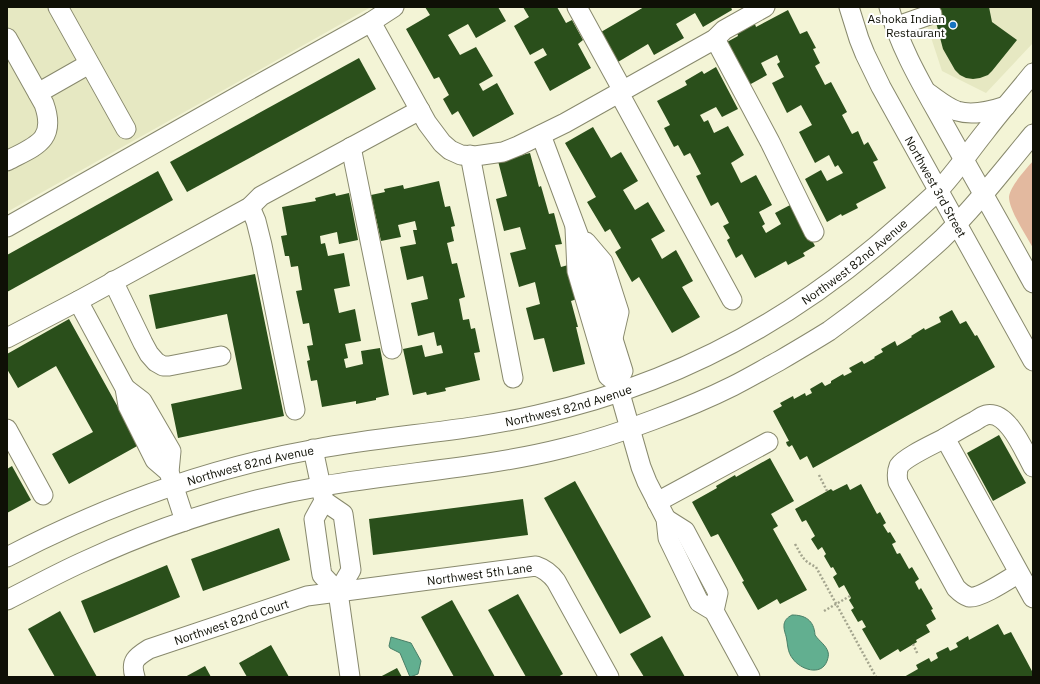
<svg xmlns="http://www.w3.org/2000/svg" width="1040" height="684" viewBox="0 0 1040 684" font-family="'IBM Plex Sans',sans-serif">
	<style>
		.built { fill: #e6e8c2 }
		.green { fill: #e3b99f }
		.water { fill: #62af90; stroke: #497f67 }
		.building { fill: #2a4f1b }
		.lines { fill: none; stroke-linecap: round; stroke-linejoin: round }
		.minor-casing { stroke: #88896d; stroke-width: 21 }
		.path { stroke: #a4a58e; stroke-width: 2.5; stroke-dasharray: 2 2; stroke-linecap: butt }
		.minor { stroke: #fff; stroke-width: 19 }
		.poi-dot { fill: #1773c0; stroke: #fff; stroke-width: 1.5 }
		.labels { text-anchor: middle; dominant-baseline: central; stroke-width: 4; stroke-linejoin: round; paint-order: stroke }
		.poi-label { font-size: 12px; fill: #0f1006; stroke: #fff; text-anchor: end }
		.street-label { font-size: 12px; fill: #0f1006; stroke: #fff }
	</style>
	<rect width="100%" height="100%" fill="#f3f4d6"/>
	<g class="built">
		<path d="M7,7H371L7,212Z"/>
		<path d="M921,7H1033V43L986,93L942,71Z"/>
	</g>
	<path class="green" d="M1033,161V248C1026,235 1009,210 1009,197C1010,186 1026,169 1033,161Z"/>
	<g class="water">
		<path d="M792,615C805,615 814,620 815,635C819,641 826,645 828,652C829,655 828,658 827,661C821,677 800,669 793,659C787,652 788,644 786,636C783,627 782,620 792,615Z"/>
		<path d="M391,637L411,643L421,661L418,674L410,677L400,653L390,648L389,646Z"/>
	</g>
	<g class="building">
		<path d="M425,7H498L506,21L476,38L468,24L448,35L460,55L476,47L493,76L479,84L483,91L497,83L514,114L473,137L458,111L452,115L443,99L449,95L439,77L434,79L406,29L430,15Z"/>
		<path d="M523,7H557L566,23L572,20L583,40L578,44L591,68L550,91L534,62L547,55L543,48L530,55L514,26L529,17Z"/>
		<path d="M644,7H731L732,10L703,27L695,13L676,24L684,38L654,55L648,44L618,62L601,32Z"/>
		<path d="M932,7H989L992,22L1017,40L992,71L988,75L980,78L973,79L966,78L960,75L955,70L943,49Z"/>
		<path d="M788,10L800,34L807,31L816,48L813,49L820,63L815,66L825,85L831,82L847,112L842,115L852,134L858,131L864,145L868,142L878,160L873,162L886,188L856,204L858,208L842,216L841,214L827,222L805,179L821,170L827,181L843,173L838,165L835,167L829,155L815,163L799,132L812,125L801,105L787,113L772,83L784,77L777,64L780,62L777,55L761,63L767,75L749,85L727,42L738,36L737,33L755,24L756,27Z"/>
		<path d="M359,58L376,89L187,192L170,162Z"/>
		<path d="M716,67L738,109L722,117L716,107L700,115L704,122L708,120L714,133L728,126L744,155L731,163L741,183L756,175L772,205L759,212L765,224L762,226L766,233L781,224L775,213L792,204L815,246L803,253L805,256L788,265L786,261L755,278L742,254L736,258L727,240L730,238L723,226L729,223L718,202L711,206L696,176L701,174L690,153L684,156L678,145L674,147L664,128L670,125L657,101L687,85L685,81L702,71L704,74Z"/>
		<path d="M593,127L611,158L621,152L638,181L623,190L635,210L648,202L665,231L651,239L662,259L676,250L693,281L682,287L700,317L672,333L639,277L632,282L615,252L621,248L610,229L605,232L587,202L596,197L565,143Z"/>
		<path d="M530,153L539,187L541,186L549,214L554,213L562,244L555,245L561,267L568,265L577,299L571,301L578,327H576L585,364L553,372L544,338L534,340L526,308L540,304L535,282L519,287L510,253L526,249L520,227L504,231L496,199L507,196L498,161Z"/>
		<path d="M158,171L173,200L7,292V255Z"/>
		<path d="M439,181L445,207L450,206L455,226L451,227L454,241L447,243L452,264L457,263L465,297L459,299L463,320L469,319L471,329L475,328L480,352L474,353L480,380L445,388L446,391L427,395L426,392L413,395L403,349L422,345L425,357L443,353L441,345L437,346L434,332L418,336L411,303L428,299L423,276L407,280L400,247L416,244L413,230H417L415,221L398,225L401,237L381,241L371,195L385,192L384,189L403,185L404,189Z"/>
		<path d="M335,193L336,196L349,193L358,240L339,244L337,232L320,236L321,244L325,243L328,256L344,253L350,286L334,289L339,313L355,309L361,341L345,344L348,358L344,359L346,368L363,364L361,351L380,348L389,395L376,398V400L356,404V401L322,407L317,380L311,381L307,361L310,360L307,346L313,345L309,323L303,324L296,291L302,290L298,266L291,267L289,256H285L281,236L287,235L282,207L316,201L315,198Z"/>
		<path d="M255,274L284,416L178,438L171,404L242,389L227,314L156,329L149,295Z"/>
		<path d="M952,310L960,324L966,321L975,336L977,335L995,367L813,468L807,456L800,460L792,445L789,447L787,445L786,442L789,441L773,411L782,406L780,403L793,396L794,399L805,393L806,396L812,393L810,389L822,382L825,386L831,383V381L843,374L844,376L852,372L849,368L862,361L864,364L875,358L874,357L883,352L881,349L895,341L897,346L912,337L911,336L924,328L925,330L941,322L939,317Z"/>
		<path d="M69,319L139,445L69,484L52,454L93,432L56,366L18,388L7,369V354Z"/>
		<path d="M999,435L1026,483L993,501L967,453Z"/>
		<path d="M770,458L794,501L771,514L778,526L773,529L807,590L780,604L777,599L758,610L742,582L744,581L718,534L711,537L692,502L717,488L716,486L735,475L736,477Z"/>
		<path d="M12,466L31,500L7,513V469Z"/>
		<path d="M575,481L651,617L620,634L544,498Z"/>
		<path d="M847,484L850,490L861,484L877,514L880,512L886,523L883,525L888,533L890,532L896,542L892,544L897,554L900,553L909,569L912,567L919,579L915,582L919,590L921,588L933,609L931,610L936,619L926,625L930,632L916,640L917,642L900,652L898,649L880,660L862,629L866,627L862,620L858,622L851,610L854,608L849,600L851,598L850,596L844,585L839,588L833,577L837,574L833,567L831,568L824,556L826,554L822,547L818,550L811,539L815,536L806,520L802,522L795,509L831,489L833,491Z"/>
		<path d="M523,499L528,535L373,555L369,519Z"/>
		<path d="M279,528L290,560L203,591L191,559Z"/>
		<path d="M167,565L180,597L94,633L81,601Z"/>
		<path d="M518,594L563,674L558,677H526L488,610Z"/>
		<path d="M452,600L495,677H454L421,617Z"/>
		<path d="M60,611L97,677H55L28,629Z"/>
		<path d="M998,624L1004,635L1011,632L1033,673V677H904L918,669L916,665L929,658L931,662L938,658L936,653L948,647L950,651L958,647L956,643L968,636L969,640Z"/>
		<path d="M662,636L685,677H644L630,654Z"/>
		<path d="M271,645L289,677H247L239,663Z"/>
		<path d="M205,666L211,677H185Z"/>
		<path d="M397,668L402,677H380Z"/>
	</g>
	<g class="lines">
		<defs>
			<g id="minor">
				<path d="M58,7L126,129"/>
				<path d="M577,7L623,91"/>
				<path id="s1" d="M849,7L859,39L865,54L881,87L1033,361"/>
				<path d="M889,7C900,49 924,88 945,126C974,178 1004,230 1033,283"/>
				<path d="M371,22L427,123L442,143L450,150L461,155L475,156L503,152L518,146L565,123L715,39L724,30L765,7"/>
				<path d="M895,27L932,14"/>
				<path d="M7,38L44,104C57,141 35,146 7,161"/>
				<path d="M715,39L770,142L814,232"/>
				<path d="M38,93L89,64"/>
				<path d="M619,93L732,300"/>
				<path d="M928,93C937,99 946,107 957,111C973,116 991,111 1006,106"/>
				<path d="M541,135L590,266L623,371L617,383"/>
				<path d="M351,147L392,349"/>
				<path d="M470,155L513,378"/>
				<path d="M250,207L256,221L262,245L295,410"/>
				<path d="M7,227L256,86L371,22L394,7"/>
				<path d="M575,228L577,271L608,376L617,383L641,467L647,482L666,519L668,538L699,602L714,611L750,677"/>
				<path d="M586,242L603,262L619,312L613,338"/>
				<path d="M113,281L143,343L149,354L156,362L163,366H169L221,356"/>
				<path d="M78,301L125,388L128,406L155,460L169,472"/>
				<path d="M7,338L78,301L250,207L261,196L420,110"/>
				<path d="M125,388L142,401L171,451L169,472L185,521"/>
				<path d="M7,429L43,495"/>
				<path d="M945,438C955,432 965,426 975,421C978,419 982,416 986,415C1008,410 1024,451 1033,467"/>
				<path d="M313,449L324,501L314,519L321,569L322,575L338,592L351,570L343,514L324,501"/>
				<path d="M657,502L768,442"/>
				<path d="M666,519L685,531L718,593L714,611"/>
				<path id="s2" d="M7,557C105,506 208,468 316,449C389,435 464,432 537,415C673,385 794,320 898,227C911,216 924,204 937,192C955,173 969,152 985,132C1000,112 1017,93 1033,73"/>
				<path d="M1019,573C1009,579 979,599 969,597C963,595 960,592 956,588L898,482C897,477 897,471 899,466C905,457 934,444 945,438L1033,598"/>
				<path d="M338,592L350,677"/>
				<path d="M7,600C33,587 58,573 85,561C160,526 241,500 323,486C403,472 485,468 564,448C594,441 624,431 653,420C680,410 707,399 733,386C749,378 764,369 779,361C796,351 813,341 829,331C868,303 906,272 942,239C975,207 1004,169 1033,134"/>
				<path id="s3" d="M135,677C130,661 136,657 149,649L307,596L536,566C545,569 551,574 556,581L609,677"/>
			</g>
		</defs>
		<use href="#minor" class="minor-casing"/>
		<g class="path">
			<path d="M819,475L827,491"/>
			<path d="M795,544C802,556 803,561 816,567L876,677"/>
			<path d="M824,611L850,596"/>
			<path d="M913,644L918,655"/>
		</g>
		<use href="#minor" class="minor"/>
	</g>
	<circle class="poi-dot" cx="953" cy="25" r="4"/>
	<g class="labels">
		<g class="poi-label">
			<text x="945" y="18">Ashoka Indian<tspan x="945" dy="14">Restaurant</tspan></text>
		</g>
		<g class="street-label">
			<text stroke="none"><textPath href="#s1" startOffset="200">Northwest 3rd Street</textPath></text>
			<text stroke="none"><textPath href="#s2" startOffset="908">Northwest 82nd Avenue</textPath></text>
			<text stroke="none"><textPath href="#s2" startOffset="585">Northwest 82nd Avenue</textPath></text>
			<text stroke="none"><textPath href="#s2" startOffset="261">Northwest 82nd Avenue</textPath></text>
			<text stroke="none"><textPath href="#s3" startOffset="376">Northwest 5th Lane</textPath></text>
			<text stroke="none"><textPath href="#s3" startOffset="122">Northwest 82nd Court</textPath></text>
		</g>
	</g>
	<rect width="1040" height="684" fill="none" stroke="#0f1006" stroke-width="16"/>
</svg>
